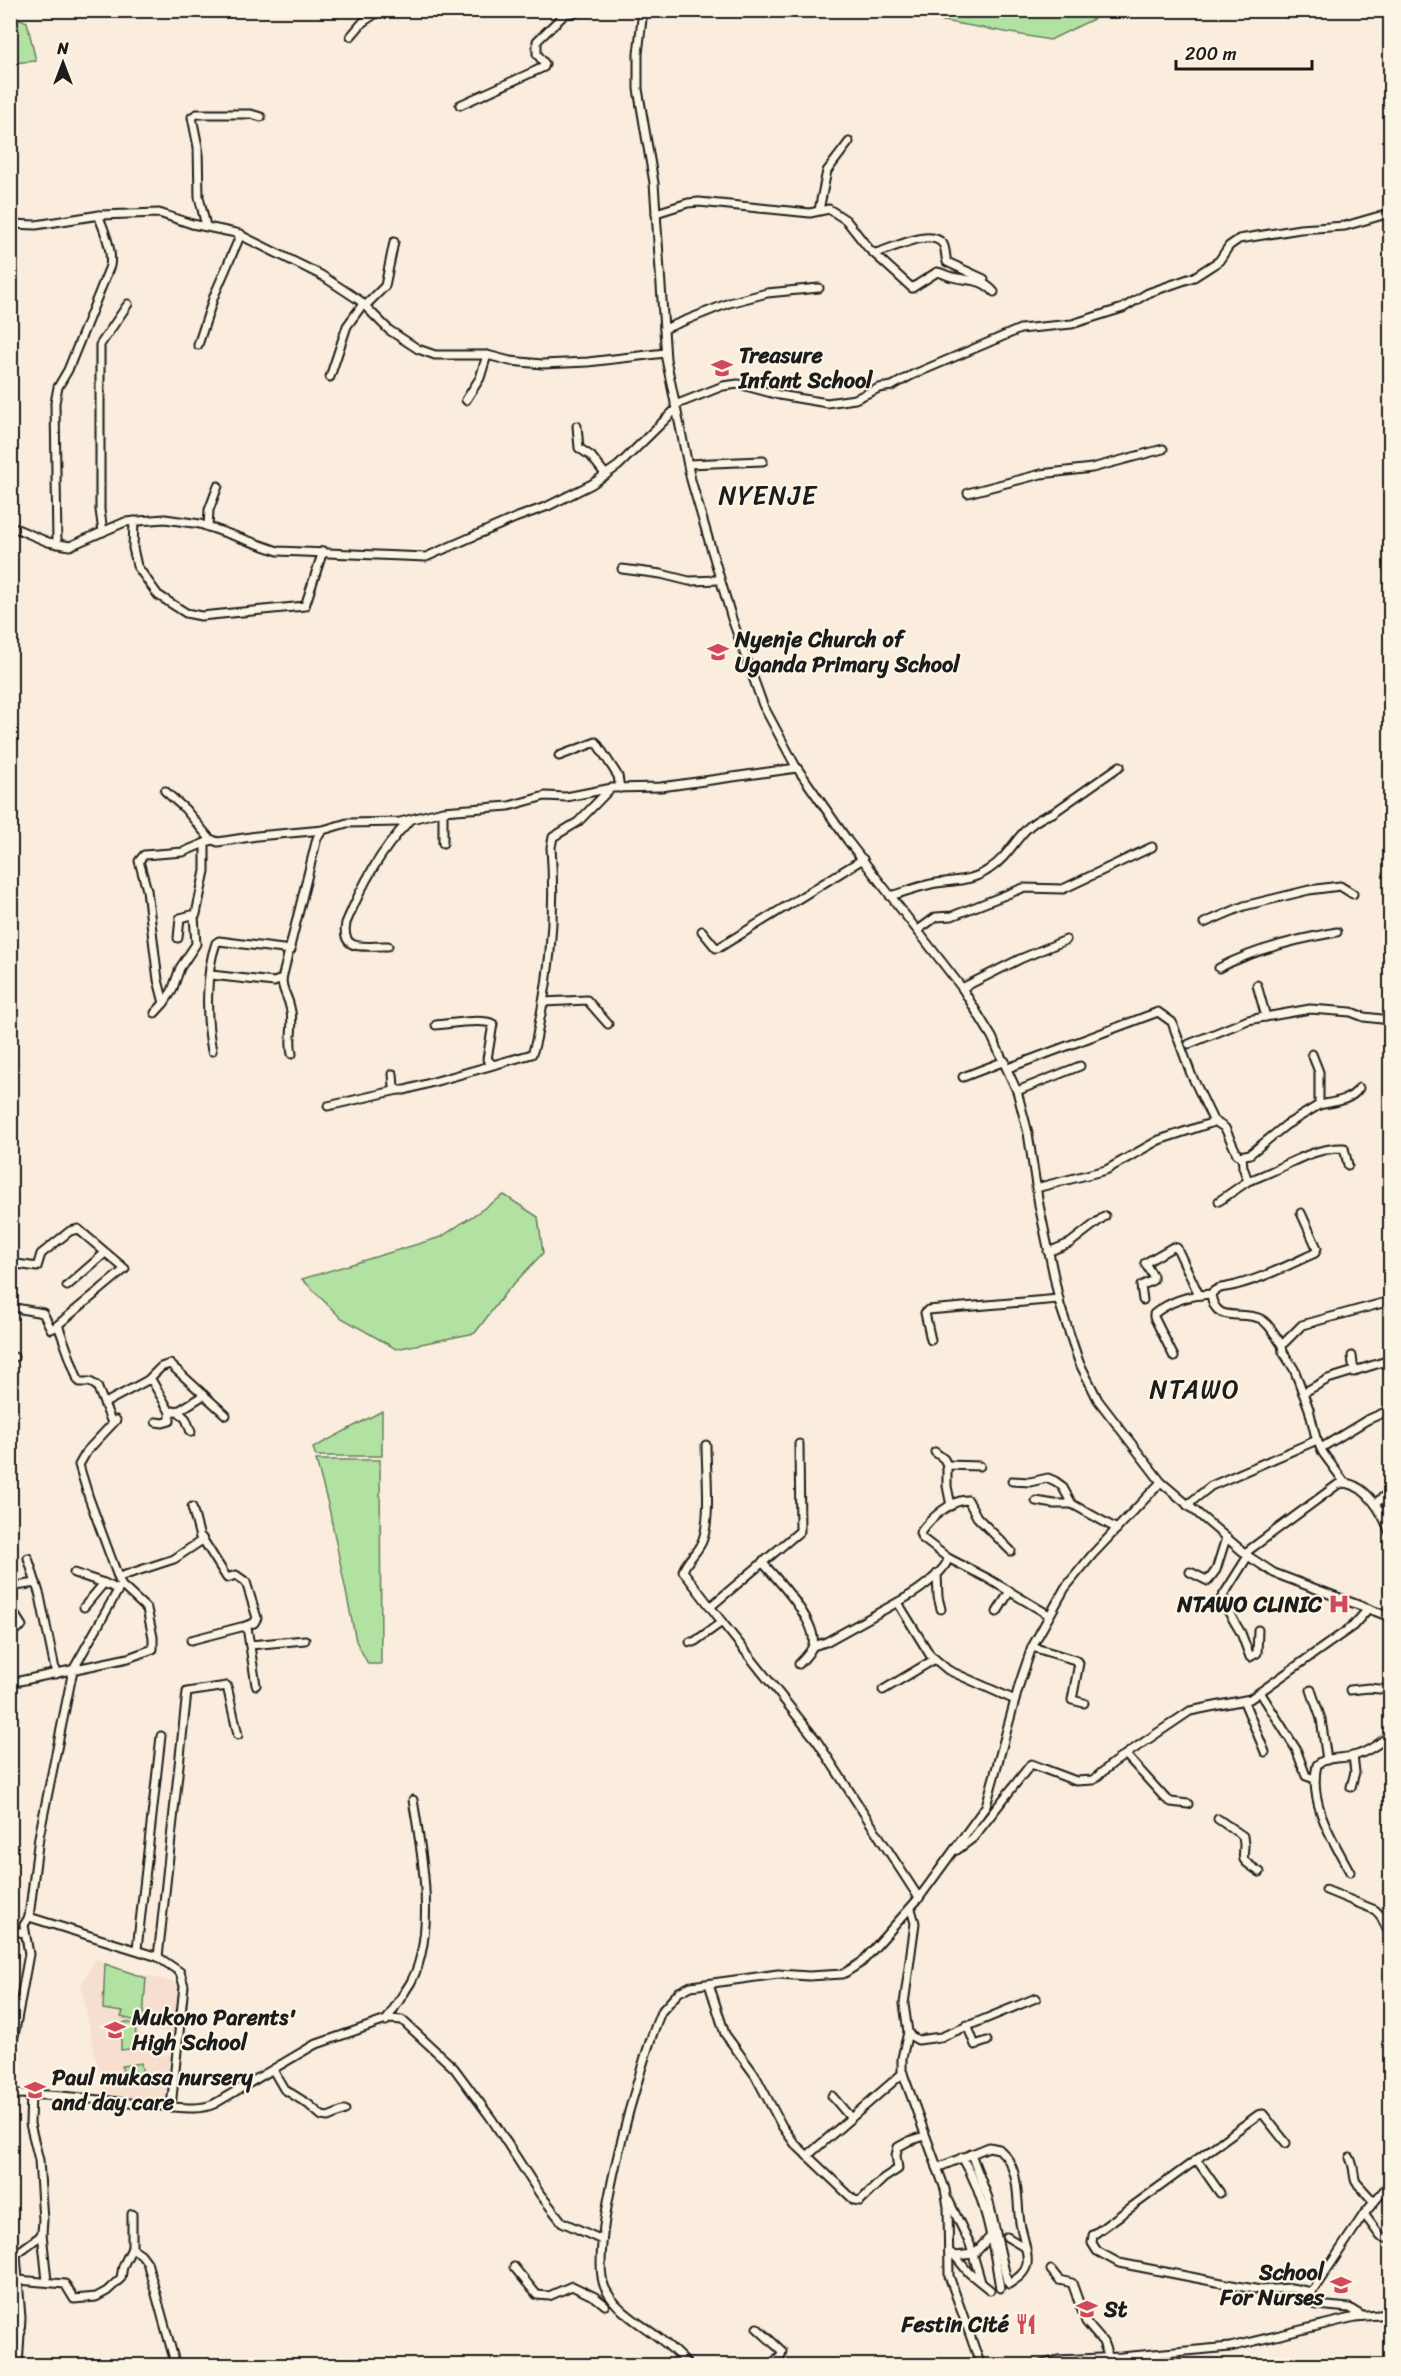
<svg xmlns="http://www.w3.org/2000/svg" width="1401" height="2376" viewBox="0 0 1401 2376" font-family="Sriracha,sans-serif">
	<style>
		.built { fill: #f6dfcf }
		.green { fill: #b2e2a2; stroke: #677f5f; stroke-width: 1.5 }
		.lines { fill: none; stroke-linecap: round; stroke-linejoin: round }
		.minor-casing { stroke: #1c1c1c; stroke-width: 11 }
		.minor { stroke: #fcf5e5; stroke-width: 7 }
		.labels { text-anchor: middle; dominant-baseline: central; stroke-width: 4.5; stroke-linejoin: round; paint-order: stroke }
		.poi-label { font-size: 22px; font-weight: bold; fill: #1c1c1c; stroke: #fcf5e5; text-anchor: start }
		.quarter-label { font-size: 26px; letter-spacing: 1.5px; fill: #1c1c1c; stroke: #fcf5e5 }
	</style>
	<rect width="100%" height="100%" fill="#fbeddd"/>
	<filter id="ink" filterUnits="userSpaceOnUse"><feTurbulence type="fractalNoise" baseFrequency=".0167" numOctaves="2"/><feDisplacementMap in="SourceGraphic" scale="12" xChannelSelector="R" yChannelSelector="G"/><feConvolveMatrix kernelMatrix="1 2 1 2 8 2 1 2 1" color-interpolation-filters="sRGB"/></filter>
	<g filter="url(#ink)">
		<path class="built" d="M95,1959L139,1974L181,1984L176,2036L140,2026V2034H149L152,2054L173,2056L168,2104L111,2098L106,2093L95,2057L81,1985Z"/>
		<g class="green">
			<path d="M887,11H1110L1050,40Z"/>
			<path d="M11,15L27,22L36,61L11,63Z"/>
			<path d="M504,1195L538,1217L543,1253L506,1292L475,1333L396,1349L340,1317L302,1279L441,1237Z"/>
			<path d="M382,1411V1456H316L313,1448Z"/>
			<path d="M316,1460H380L381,1664H368L356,1641L329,1508Z"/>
			<path d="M105,1964L146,1978L143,2018L140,2022L121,2017L123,2012L103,2009Z"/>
			<path d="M126,2022L135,2024L137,2048L121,2050V2024Z"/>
			<path d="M141,2063L143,2075L124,2078L122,2066Z"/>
		</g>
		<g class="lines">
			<defs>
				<g id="minor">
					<path d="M557,10L565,14L589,10"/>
					<path d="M643,10L638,54V89L654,183L666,359L691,480L732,619L763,705L795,765L848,841L962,988L992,1037L1017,1091L1028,1133L1039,1205L1060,1305L1079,1362L1098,1400L1161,1482L1248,1556L1274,1573L1390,1617"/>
					<path d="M351,36L363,22L381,10"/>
					<path d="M460,105L544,67L545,64L537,54V41L565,14"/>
					<path d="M819,210L827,171L849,142"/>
					<path d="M656,213L688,203L699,202L810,213L829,209L846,220L869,249L912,288L937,272C943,273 947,276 952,277C968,281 982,278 994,292"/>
					<path d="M10,224L36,225L100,215L159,213L192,224L236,233L321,275L359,300L389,330L418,349L435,355H487L510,361L542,364L588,362L665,353"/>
					<path d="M206,226L199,197L198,147L192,117L197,114H251L261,117"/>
					<path d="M875,253C891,250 930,227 943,244C946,249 945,256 947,262L984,279"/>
					<path d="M365,306L385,286L394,242"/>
					<path d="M664,329L729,303L767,293L819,288"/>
					<path d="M198,345L214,296L241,234"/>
					<path d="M330,377L347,326L363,304"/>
					<path d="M466,400L480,378L487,355"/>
					<path d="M675,405L723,386L738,384L779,395L827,403L855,399L879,388L892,386L912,375L1020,329L1072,324L1123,308L1148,293L1194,277L1219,261L1229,246L1239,239L1300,229L1345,226L1390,213"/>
					<path d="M577,426L579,448L591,456L606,475"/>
					<path d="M688,464L763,461"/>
					<path d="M968,493L1041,474L1092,468L1163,449"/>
					<path d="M134,521L133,548L137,566L158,595L186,613L201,616L305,606L323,551"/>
					<path d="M10,526L48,542L70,546L125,522L165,519L200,524L278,551L426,557L515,518L548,506L592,484L618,466L676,409"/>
					<path d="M208,527L209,510L218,486"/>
					<path d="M103,532L100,510V345L128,304"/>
					<path d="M57,544L55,403L58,387L68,370L110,266C113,251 104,229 98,215"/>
					<path d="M622,569L661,574L689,581L720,580"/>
					<path d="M559,756L596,742L618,776L620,788"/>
					<path d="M165,791L185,809L210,839L218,842L257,836L323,830L347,823L400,822L443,811L509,806L545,796L566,797L612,788L661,787L797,768"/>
					<path d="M443,843V811"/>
					<path d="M890,896C904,892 917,887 931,884C951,880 971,882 988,870C1017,851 1017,825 1053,813L1120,766"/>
					<path d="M1204,923L1244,906L1309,890L1340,886L1353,894"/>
					<path d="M918,930L936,917L952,916L1023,888L1063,889L1152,847"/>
					<path d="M702,931L716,948L720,947L863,859"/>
					<path d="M178,938L180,918L196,914L205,871V844"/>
					<path d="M388,946C368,945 340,954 346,923C362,885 380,851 409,821"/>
					<path d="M1219,968C1255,949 1297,939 1337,932"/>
					<path d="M211,975L274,982L282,979"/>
					<path d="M1257,985L1266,1017"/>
					<path d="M962,988L1020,959L1066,940"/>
					<path d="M543,1002L587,1000L608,1024"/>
					<path d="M164,1003L172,991L180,968L196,944L194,916"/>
					<path d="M155,1013L164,1003L158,980L147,890L139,861L144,855L183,852L212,840"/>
					<path d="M436,1025C449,1024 482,1018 493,1024L487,1059L492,1064"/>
					<path d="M1189,1044L1248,1020L1310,1009L1351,1012L1364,1017L1390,1020"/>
					<path d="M212,1051C206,1020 205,973 216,943L219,941L291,950"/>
					<path d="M292,1054C288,1039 295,1024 290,1007C288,996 282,991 282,979L317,838L323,830"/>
					<path d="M1008,1068L1158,1012L1172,1022L1191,1074L1213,1120L1225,1128L1237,1154L1240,1156L1250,1154L1286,1125L1319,1105V1072L1312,1054"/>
					<path d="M393,1074L394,1087L398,1090H405L532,1054C537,1042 538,1027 541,1014C552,958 555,903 551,847L553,837L578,822L610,789"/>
					<path d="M963,1077L1005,1061"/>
					<path d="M1017,1091L1080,1066"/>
					<path d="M1319,1105C1333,1102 1351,1101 1359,1088"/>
					<path d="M328,1106L398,1090"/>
					<path d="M1248,1181C1280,1171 1309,1147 1344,1148L1348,1165"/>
					<path d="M1036,1188L1106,1170L1159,1140L1214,1122"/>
					<path d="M1219,1201L1248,1181L1243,1167L1242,1156"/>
					<path d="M1048,1252L1070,1243L1105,1216"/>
					<path d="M10,1263L37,1267L41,1254L70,1231L78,1229L125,1269L54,1328L51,1329L43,1313L10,1307"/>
					<path d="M67,1286L105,1253"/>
					<path d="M1143,1300L1141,1286L1153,1280V1276L1145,1263L1173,1247L1177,1248L1199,1295"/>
					<path d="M58,1325L78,1380L80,1382H90L97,1386L112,1423"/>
					<path d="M931,1340L925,1313L928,1310L1059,1299"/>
					<path d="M1282,1345C1275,1336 1271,1325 1261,1319C1242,1309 1215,1326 1211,1294C1217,1286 1227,1288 1236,1285C1263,1278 1289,1265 1315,1253L1317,1248L1301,1213"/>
					<path d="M1352,1356L1354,1372"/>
					<path d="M10,1357H14"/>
					<path d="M1174,1357L1154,1317V1314C1170,1301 1191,1295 1211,1294"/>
					<path d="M148,1380L161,1367L170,1364L226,1415"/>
					<path d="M1303,1393L1328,1379L1390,1360"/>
					<path d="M105,1403L148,1380L152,1381L170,1412V1421L163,1423L156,1422"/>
					<path d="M178,1411L186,1419L191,1432"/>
					<path d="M170,1412L180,1410L204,1395"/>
					<path d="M706,1445C706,1471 711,1516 703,1539C699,1552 687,1559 683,1571L722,1622"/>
					<path d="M1321,1448L1367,1420L1390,1410"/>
					<path d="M935,1452L944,1459L947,1465"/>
					<path d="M1012,1481L1030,1482L1048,1478L1055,1481L1062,1486L1072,1504L1117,1529"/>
					<path d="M1345,1483L1323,1453L1316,1438L1309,1409L1294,1369L1283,1352L1282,1345L1302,1325L1390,1301"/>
					<path d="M1036,1501L1054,1504H1072"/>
					<path d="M1375,1504L1390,1491"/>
					<path d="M1187,1505L1211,1486L1317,1440"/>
					<path d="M951,1506L947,1486V1465L980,1466"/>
					<path d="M202,1538L227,1578L236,1575L246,1582L257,1618L254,1623L245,1626"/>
					<path d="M1245,1553L1337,1485L1345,1483C1368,1486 1383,1514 1390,1533"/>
					<path d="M1248,1556L1221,1599L1241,1633L1250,1657L1257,1653L1258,1630"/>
					<path d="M28,1558L40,1596L56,1674"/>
					<path d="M948,1558L987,1578L1049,1615"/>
					<path d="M762,1562C777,1579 818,1622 813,1645C811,1652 804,1659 799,1664"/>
					<path d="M1190,1572L1208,1581L1216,1570L1226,1538"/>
					<path d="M74,1573L104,1583"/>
					<path d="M937,1574L938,1597L941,1609"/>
					<path d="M119,1577L174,1559L201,1541L192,1507"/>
					<path d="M10,1590L16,1586L36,1583"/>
					<path d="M898,1603L930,1655L948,1670L1015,1700"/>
					<path d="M10,1607L22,1626L10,1633"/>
					<path d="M84,1607L104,1583L117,1589"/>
					<path d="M710,1607L800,1531L799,1444"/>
					<path d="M997,1612L1010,1591"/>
					<path d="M191,1640L241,1627H247L256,1685"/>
					<path d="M690,1642H694L722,1622L817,1741L919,1898"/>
					<path d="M250,1645L305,1640"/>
					<path d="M813,1646L826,1642L907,1597C918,1591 947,1570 948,1558L922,1538L920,1533C929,1520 951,1499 968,1500L977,1517L1011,1551"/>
					<path d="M1032,1647L1075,1660L1079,1663L1072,1700L1084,1703"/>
					<path d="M10,1683L128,1658L153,1649V1637L147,1609L121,1585L89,1498L79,1465L87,1451L116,1420"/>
					<path d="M883,1690L935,1659"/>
					<path d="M1311,1690L1321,1719L1327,1760"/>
					<path d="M1350,1690L1369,1688L1390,1690"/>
					<path d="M1260,1692L1296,1749L1306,1776L1315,1779"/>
					<path d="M1244,1702L1265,1752"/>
					<path d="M1126,1755L1165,1798L1171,1802L1188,1804"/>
					<path d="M10,1768L11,1770"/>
					<path d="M1351,1787L1355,1772L1353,1756"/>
					<path d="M1218,1819L1243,1836C1248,1861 1233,1855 1260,1872"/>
					<path d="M957,1850L973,1838L1031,1764L1076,1781L1093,1780L1113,1763L1190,1711L1250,1699L1353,1626L1368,1609"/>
					<path d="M1350,1872C1333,1840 1308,1803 1317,1765C1326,1756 1341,1759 1353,1756C1367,1753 1380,1743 1390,1735"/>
					<path d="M1326,1890L1375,1910L1380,1915L1390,1935"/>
					<path d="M911,1909L915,1923L904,2004L908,2032L902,2058V2071L945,2189L948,2207L949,2276L981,2366"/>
					<path d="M29,1917L158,1957L180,1972L184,1986L171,2107"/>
					<path d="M10,1930L24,1933"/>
					<path d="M137,1949L161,1736"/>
					<path d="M158,1957L187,1692L227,1686L238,1735"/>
					<path d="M709,1984L725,2034L755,2075L782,2126L795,2144L854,2200L860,2201L884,2178L898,2169L896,2155L898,2147L909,2141L925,2136"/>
					<path d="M386,2021C394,2008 403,1995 411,1982C437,1934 422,1852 413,1800"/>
					<path d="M967,2025L975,2045L987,2041"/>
					<path d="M908,2032L911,2036L918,2040L941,2037L1036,1998"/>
					<path d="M10,2058L29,1954L24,1925L29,1917L39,1837L73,1670L121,1585"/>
					<path d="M273,2070L284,2089L308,2104L322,2116L328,2117L345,2110"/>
					<path d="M10,2094C62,2093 113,2103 163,2106C180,2107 198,2111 214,2104L314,2045L389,2019L402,2020L454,2068L491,2118L540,2194L562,2222L602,2240"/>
					<path d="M832,2096L850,2117"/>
					<path d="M1286,2143L1263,2114L1258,2115L1093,2235L1092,2243L1097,2251L1119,2263L1237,2286L1261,2290L1291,2288L1312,2292"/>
					<path d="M971,2154L988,2198L1007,2281"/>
					<path d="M807,2156L903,2073"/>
					<path d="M962,2157C986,2197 993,2244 1000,2288"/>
					<path d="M1350,2158C1355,2168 1353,2176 1356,2182L1374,2202"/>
					<path d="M1197,2160L1220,2193"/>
					<path d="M937,2168L989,2147L999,2149C1021,2168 1016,2197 1020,2223C1022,2235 1029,2252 1027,2264C1025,2274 1016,2279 1009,2284"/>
					<path d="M949,2201L970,2244L981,2282"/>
					<path d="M132,2214V2248L141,2254L147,2262L176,2366"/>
					<path d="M1364,2214L1381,2237L1390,2239"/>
					<path d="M42,2233L47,2281"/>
					<path d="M10,2236L16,2254"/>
					<path d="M1007,2237L1024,2247"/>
					<path d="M949,2252L955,2256L969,2273L990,2290"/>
					<path d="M955,2256L974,2254L991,2236"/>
					<path d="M514,2267L537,2295L549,2296L572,2286L595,2297L605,2305"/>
					<path d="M1051,2270L1059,2280L1072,2283L1086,2322L1103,2342L1109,2358"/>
					<path d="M18,2280L65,2284L74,2299L96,2297L107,2291L121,2278L123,2266L132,2248"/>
					<path d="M1362,2316L1349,2308L1317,2305L1312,2297V2292L1364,2214L1390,2183"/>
					<path d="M757,2328L782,2351L781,2355L770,2366"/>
					<path d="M10,2329L21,2332"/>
					<path d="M1133,2356L1137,2366"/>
					<path d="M18,2366L21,2318L16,2254L39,2237L42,2233L43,2220L39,2160L30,2124L31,2093"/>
					<path d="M689,2366C680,2356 669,2346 659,2338C640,2323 616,2311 605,2288C586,2248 642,2056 661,2012L679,1992L691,1986L778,1974L809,1976L843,1974L862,1962L919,1898L986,1806L1020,1682L1032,1647L1065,1588L1092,1555L1161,1482"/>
					<path d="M1037,2366L1058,2360L1121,2357L1230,2347L1355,2317L1390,2314"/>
				</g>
			</defs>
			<use href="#minor" class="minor-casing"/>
			<use href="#minor" class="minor"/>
		</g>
	</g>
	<defs>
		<symbol id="school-bare" viewBox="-9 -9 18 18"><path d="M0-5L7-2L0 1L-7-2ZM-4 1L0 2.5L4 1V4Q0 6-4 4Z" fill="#d1495b" stroke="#fcf5e5" stroke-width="2.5" paint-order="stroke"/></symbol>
		<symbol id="hospital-bare" viewBox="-9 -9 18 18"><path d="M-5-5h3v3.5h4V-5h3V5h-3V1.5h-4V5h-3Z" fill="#d1495b" stroke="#fcf5e5" stroke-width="2.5" paint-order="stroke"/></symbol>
		<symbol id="restaurant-bare" viewBox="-9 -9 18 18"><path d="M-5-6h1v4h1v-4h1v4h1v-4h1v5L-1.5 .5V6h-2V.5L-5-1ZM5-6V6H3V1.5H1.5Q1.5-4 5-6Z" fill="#d1495b" stroke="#fcf5e5" stroke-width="2.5" paint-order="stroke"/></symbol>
	</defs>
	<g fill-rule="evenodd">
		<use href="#school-bare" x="707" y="353" width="30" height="30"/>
		<use href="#school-bare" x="703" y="637" width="30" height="30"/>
		<use href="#hospital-bare" x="1324" y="1589" width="30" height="30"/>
		<use href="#school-bare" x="100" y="2015" width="30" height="30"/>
		<use href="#school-bare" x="20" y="2075" width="30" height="30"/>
		<use href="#school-bare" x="1326" y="2270" width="30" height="30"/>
		<use href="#school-bare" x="1072" y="2294" width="30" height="30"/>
		<use href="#restaurant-bare" x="1011" y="2309" width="30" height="30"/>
	</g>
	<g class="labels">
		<g class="poi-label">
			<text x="739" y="355">Treasure<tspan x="739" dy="25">Infant School</tspan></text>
			<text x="735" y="639">Nyenje Church of<tspan x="735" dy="25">Uganda Primary School</tspan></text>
			<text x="1322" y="1604" text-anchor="end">NTAWO CLINIC</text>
			<text x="132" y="2017">Mukono Parents'<tspan x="132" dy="25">High School</tspan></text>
			<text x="52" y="2077">Paul mukasa nursery<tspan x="52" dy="25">and day care</tspan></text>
			<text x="1324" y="2272" text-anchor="end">School<tspan x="1324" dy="25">For Nurses</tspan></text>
			<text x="1104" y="2309">St</text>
			<text x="1009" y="2324" text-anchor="end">Festin Cité</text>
		</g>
		<g class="quarter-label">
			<text x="768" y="495">NYENJE</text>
			<text x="1195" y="1389">NTAWO</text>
		</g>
	</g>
	<rect width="1401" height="2376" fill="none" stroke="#fcf5e5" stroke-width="36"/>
	<rect x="18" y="18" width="1365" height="2340" fill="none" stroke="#1c1c1c" stroke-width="2" filter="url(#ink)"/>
	<g transform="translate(63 63)" stroke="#fcf5e5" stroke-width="4.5" paint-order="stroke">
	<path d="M0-4.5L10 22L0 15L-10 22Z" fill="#1c1c1c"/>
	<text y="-9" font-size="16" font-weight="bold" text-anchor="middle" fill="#1c1c1c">N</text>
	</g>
	<path d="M1176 60v9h136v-9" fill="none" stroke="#1c1c1c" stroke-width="3"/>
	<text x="1185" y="60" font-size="18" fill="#1c1c1c" stroke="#fcf5e5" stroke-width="4.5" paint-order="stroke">200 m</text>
</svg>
